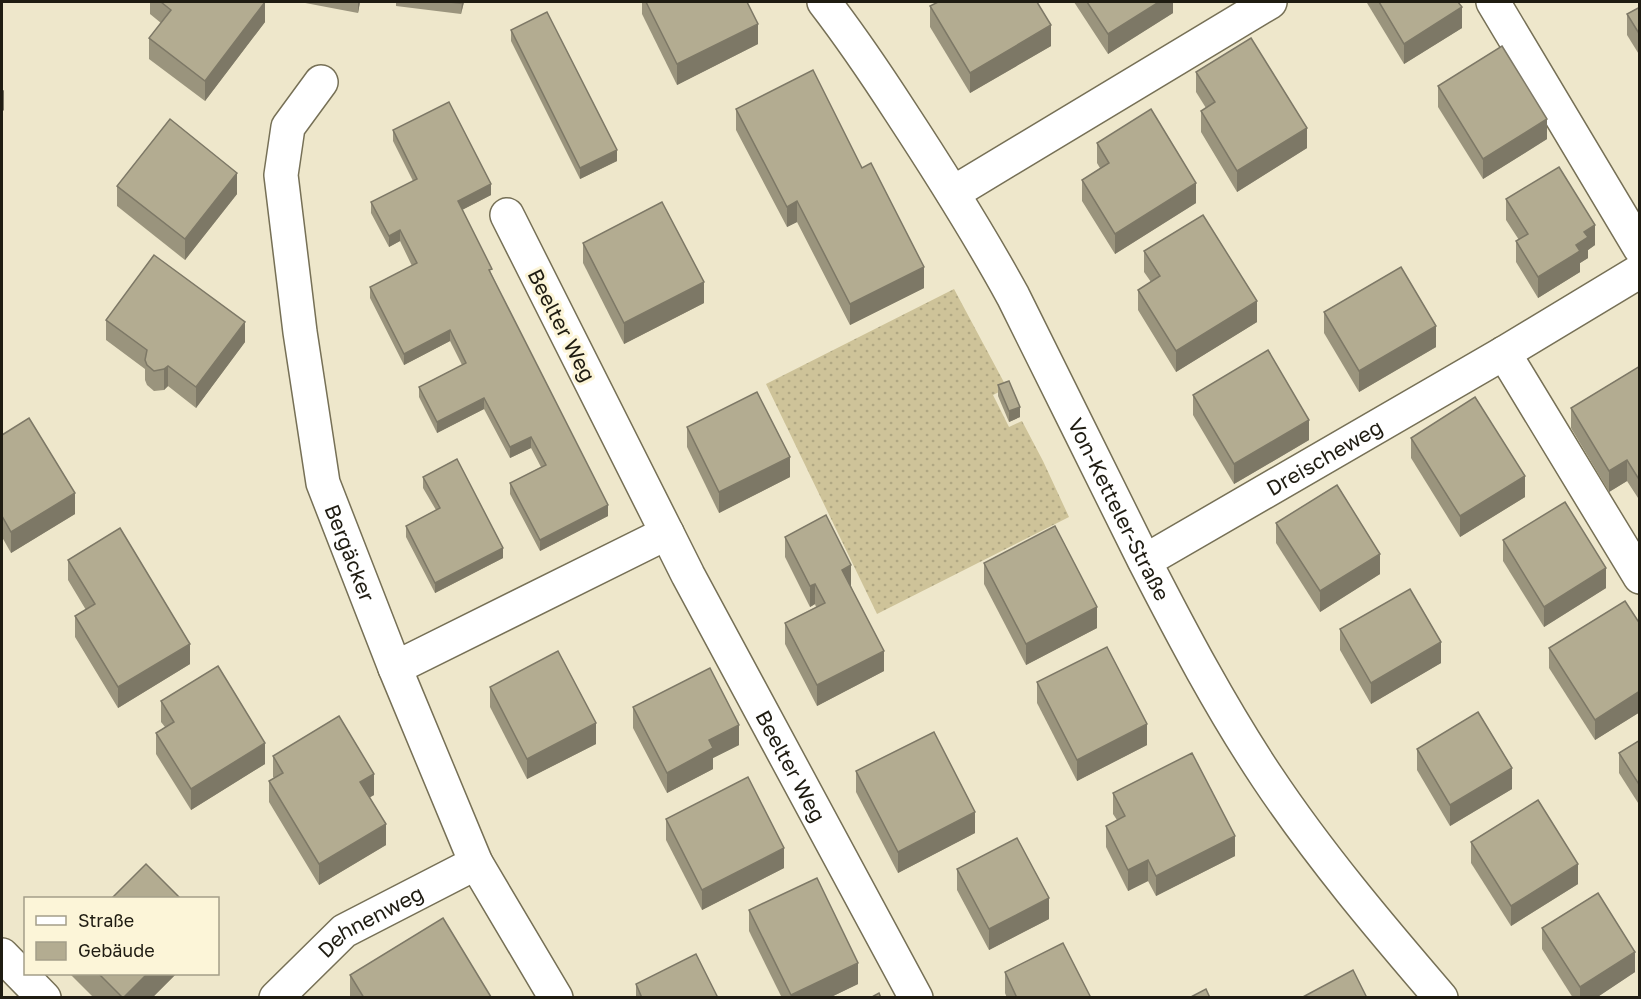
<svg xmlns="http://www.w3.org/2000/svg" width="1641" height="999" viewBox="0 0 1641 999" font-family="'Golos Text',sans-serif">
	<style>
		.grass { fill: url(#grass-dots) }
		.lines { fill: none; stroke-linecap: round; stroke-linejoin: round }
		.minor-casing { stroke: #767056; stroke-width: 36 }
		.minor { stroke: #fff; stroke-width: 33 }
		.wall { fill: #9a947d }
		.shaded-wall { fill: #7d7866 }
		.building { fill: #b3ac91; stroke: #7d7866; stroke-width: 1.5 }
		.labels { text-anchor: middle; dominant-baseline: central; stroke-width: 6; stroke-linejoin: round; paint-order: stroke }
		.street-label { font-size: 21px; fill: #1f1c12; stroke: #fcf5d8 }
	</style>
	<defs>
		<pattern id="grass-dots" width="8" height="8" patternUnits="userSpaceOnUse" patternTransform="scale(1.5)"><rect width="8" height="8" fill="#cec399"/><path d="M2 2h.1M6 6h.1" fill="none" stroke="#b0a783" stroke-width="1.8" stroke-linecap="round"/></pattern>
	</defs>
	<rect width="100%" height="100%" fill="#eee7cb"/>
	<path class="grass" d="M954,289L1007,388L993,395L1009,427L1022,421L1043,461L1069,517L877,614L766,384Z"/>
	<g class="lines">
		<defs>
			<g id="minor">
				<path id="s1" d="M824,2C851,37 876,74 900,111C940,172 978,232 1013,296C1057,384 1100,472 1144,560C1182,634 1221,708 1267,777C1319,855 1380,927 1441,998"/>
				<path d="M1493,2L1640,248"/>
				<path id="s2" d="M321,82L288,127L281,175L300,332L323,483L395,668L476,863L556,998"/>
				<path d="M953,193L1270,2"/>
				<path d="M1504,353L1640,577"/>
				<path id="s3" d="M667,533L688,575L916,998"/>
				<path id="s4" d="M1145,561L1504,353L1640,271"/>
				<path d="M395,668L667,533L507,215"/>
				<path d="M2,955L44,998"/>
				<path id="s5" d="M276,998L344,931L476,863"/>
			</g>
		</defs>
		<use href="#minor" class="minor-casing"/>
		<use href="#minor" class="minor"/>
	</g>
	<g class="wall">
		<path d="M150,2H265V22L205,101L149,59V38L161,23L150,14Z"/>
		<path d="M300,2H360L358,13Z"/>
		<path d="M396,2H464L461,14L396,6Z"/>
		<path d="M642,2H747L758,44L677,85L642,14Z"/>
		<path d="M1074,2H1173V13L1108,54Z"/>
		<path d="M1367,2H1458L1462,28L1404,64L1367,3Z"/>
		<path d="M930,6L1051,46L970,93L930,27Z"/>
		<path d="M1640,7V56L1627,35V14Z"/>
		<path d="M511,30L617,161L580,179L511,41Z"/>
		<path d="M1196,72L1307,148L1237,192L1201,132V111L1206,108L1196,92Z"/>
		<path d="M1438,86L1547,139L1483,179L1438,107Z"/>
		<path d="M736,109L862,168L924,288L850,325L797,222L787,227L736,130Z"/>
		<path d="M393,130L491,195L462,210L492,275L608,516L540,551L510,494V483L541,467L531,448L510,458L484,409L437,433L419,397V387L462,365L450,341L404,365L370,298V287L412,266L400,241L389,247L371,213V202L413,181L393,141Z"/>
		<path d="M1097,143L1196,203L1115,254L1082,201V180L1100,168L1097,163Z"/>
		<path d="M117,186L237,194L185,260L117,206Z"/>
		<path d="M1506,199L1595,245L1588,250V258L1580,263V272L1538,298L1516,262V241L1519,240L1506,220Z"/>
		<path d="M583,243L704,303L624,344L583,263Z"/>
		<path d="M1144,251L1257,322L1176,372L1138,310V290L1151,282L1144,272Z"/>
		<path d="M1324,312L1436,347L1359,392L1324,333Z"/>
		<path d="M106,320L245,342L196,408L168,386L164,390L154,391L147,385L145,380V369L106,340Z"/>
		<path d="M1640,366V501L1627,481L1609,492L1571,428V408Z"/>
		<path d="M998,385L1020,417L1009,422L998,396Z"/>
		<path d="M1193,395L1309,440L1234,484L1193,415Z"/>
		<path d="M687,427L790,477L719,513L687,447Z"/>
		<path d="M2,435L75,514L11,553L2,537Z"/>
		<path d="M1411,438L1525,497L1460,537L1411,458Z"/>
		<path d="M423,477L503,558L435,593L406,537V526L436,510L423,488Z"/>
		<path d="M1276,523L1380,574L1320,612L1276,543Z"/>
		<path d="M785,537L851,586L884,671L817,706L785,644V623L816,607L815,604L810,607L785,557Z"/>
		<path d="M1503,540L1606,588L1544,627L1503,561Z"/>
		<path d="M68,560L190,664L118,708L75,637V616L86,610L68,580Z"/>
		<path d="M984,563L1097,628L1026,665L984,584Z"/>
		<path d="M1640,624V712L1595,740L1549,668V648Z"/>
		<path d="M1340,629L1441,663L1371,704L1340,650Z"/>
		<path d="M1037,682L1147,745L1077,781L1037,703Z"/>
		<path d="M490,687L596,744L527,779L490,707Z"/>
		<path d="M161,701L265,764L191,810L156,754V733L165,727L161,722Z"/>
		<path d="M633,707L739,745L713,758V769L667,793L633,728Z"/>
		<path d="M1640,740V806L1619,773V753Z"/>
		<path d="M1417,749L1512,789L1450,826L1417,770Z"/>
		<path d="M273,756L374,795L370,797L386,845L319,885L269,802V781L274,778L273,777Z"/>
		<path d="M856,771L975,833L898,873L856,792Z"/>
		<path d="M1113,793L1235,856L1156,896L1148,881L1128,891L1106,847V826L1117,820L1113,814Z"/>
		<path d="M666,819L784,868L702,910L666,840Z"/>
		<path d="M1471,842L1578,884L1511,926L1471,863Z"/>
		<path d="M957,869L1049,919L989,950L957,890Z"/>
		<path d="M749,910L858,984L829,998H782L749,931Z"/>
		<path d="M1542,928L1635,972L1596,998H1573L1542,949Z"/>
		<path d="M1005,972L1091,998H1007L1005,993Z"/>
		<path d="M70,974H176L152,998H94Z"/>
		<path d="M350,975L491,998H351L350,996Z"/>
		<path d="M636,984L718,998H636Z"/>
	</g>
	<g class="shaded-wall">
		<path d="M265,2V22L205,101V81Z"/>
		<path d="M358,2H360L358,13Z"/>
		<path d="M462,2H464L461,14Z"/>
		<path d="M1159,2H1173V13L1108,54V34Z"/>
		<path d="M1462,7V28L1404,64V44Z"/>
		<path d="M758,24V44L677,85V64Z"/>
		<path d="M1051,25V46L970,93V73Z"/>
		<path d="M4,90V110L2,112V91Z"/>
		<path d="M1547,119V139L1483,179V159Z"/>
		<path d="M1307,128V148L1237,192V171Z"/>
		<path d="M617,150V161L580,179V168Z"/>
		<path d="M237,173V194L185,260V239Z"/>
		<path d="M1196,183V203L1115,254V234Z"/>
		<path d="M491,184V195L458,212V201Z"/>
		<path d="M797,201V222L787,227V207Z"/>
		<path d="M1595,225V245L1588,250V258L1580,263V272L1538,298V277L1576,245L1584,232Z"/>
		<path d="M400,230V241L389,247V236Z"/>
		<path d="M924,267V288L850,325V304Z"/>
		<path d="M704,282V303L624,344V323Z"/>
		<path d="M1257,301V322L1176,372V351Z"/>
		<path d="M245,322V342L196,408V387Z"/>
		<path d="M1436,326V347L1359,392V371Z"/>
		<path d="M450,330V341L404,365V354Z"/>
		<path d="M168,366V386L164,390V369Z"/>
		<path d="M484,398V409L437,433V422Z"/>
		<path d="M1020,407V417L1009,422V411Z"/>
		<path d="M1309,420V440L1234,484V464Z"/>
		<path d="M531,437V448L510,458V447Z"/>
		<path d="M790,457V477L719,513V492Z"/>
		<path d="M1627,460V481L1609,492V471Z"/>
		<path d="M1525,476V497L1460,537V516Z"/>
		<path d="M75,493V514L11,553V532Z"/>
		<path d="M608,505V516L540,551V540Z"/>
		<path d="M503,548V558L435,593V583Z"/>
		<path d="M1380,554V574L1320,612V591Z"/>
		<path d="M851,565V586L842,590V570Z"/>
		<path d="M1606,568V588L1544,627V607Z"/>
		<path d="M815,584V604L810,607V586Z"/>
		<path d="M1097,607V628L1026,665V644Z"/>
		<path d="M1441,642V663L1371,704V683Z"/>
		<path d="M190,644V664L118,708V687Z"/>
		<path d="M884,651V671L817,706V685Z"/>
		<path d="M1640,691V712L1595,740V720Z"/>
		<path d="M596,723V744L527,779V759Z"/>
		<path d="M1147,724V745L1077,781V760Z"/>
		<path d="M739,725V745L713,758V769L667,793V773L709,740Z"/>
		<path d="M265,743V764L191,810V789Z"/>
		<path d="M1512,768V789L1450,826V805Z"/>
		<path d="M374,774V795L360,803V782Z"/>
		<path d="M975,812V833L898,873V852Z"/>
		<path d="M386,824V845L319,885V864Z"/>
		<path d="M1235,836V856L1156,896V876Z"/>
		<path d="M784,848V868L702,910V890Z"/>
		<path d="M1148,860V881L1128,891V870Z"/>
		<path d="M1578,864V884L1511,926V906Z"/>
		<path d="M1049,898V919L989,950V929Z"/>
		<path d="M1635,952V972L1596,998H1580V987Z"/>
		<path d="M858,963V984L829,998H791V995Z"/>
		<path d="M147,974H176L152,998H123Z"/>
	</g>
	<g class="building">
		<path d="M161,2H265L205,81L149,38L171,10Z"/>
		<path d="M448,2H462L461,3Z"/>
		<path d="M646,2H747L758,24L677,64Z"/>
		<path d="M938,2H1037L1051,25L970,73L930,6Z"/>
		<path d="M1087,2H1159L1108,34Z"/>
		<path d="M1379,2H1458L1462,7L1404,44Z"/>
		<path d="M1640,7V35L1627,14Z"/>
		<path d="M547,12L617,150L580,168L511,30Z"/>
		<path d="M1251,38L1307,128L1237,171L1201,111L1215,102L1196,72Z"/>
		<path d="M1502,46L1547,119L1483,159L1438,86Z"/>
		<path d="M813,70L862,168L871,163L924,267L850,304L797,201L787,207L736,109Z"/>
		<path d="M449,102L491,184L458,201L492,269L489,270L608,505L540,540L510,483L546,465L531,437L510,447L484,398L437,422L419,387L466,363L450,330L404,354L370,287L417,263L400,230L389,236L371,202L417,179L393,130Z"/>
		<path d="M1151,109L1196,183L1115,234L1082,180L1109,163L1097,143Z"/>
		<path d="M170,119L237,173L185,239L117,186Z"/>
		<path d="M1559,167L1595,225L1584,232L1588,237L1576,245L1580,251L1538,277L1516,241L1528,234L1506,199Z"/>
		<path d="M662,202L704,282L624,323L583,243Z"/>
		<path d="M1203,215L1257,301L1176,351L1138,290L1160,276L1144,251Z"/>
		<path d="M154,255L245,322L196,387L168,366L164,369L154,371L147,365L145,360L147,350L106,320Z"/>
		<path d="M1401,267L1436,326L1359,371L1324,312Z"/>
		<path d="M1268,350L1309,420L1234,464L1193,395Z"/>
		<path d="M1640,366V481L1627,460L1609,471L1571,408Z"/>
		<path d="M1009,381L1020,407L1009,411L998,385Z"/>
		<path d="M757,392L790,457L719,492L687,427Z"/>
		<path d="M1475,397L1525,476L1460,516L1411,438Z"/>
		<path d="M29,418L75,493L11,532L2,516V435Z"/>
		<path d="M457,459L503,548L435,583L406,526L440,508L423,477Z"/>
		<path d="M1337,485L1380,554L1320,591L1276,523Z"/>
		<path d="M1565,502L1606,568L1544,607L1503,540Z"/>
		<path d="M826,515L851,565L842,570L884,651L817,685L785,623L825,603L815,584L810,586L785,537Z"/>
		<path d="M1055,526L1097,607L1026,644L984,563Z"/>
		<path d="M120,528L190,644L118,687L75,616L95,604L68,560Z"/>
		<path d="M1410,589L1441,642L1371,683L1340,629Z"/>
		<path d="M1625,601L1640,624V691L1595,720L1549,648Z"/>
		<path d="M1107,647L1147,724L1077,760L1037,682Z"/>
		<path d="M558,651L596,723L527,759L490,687Z"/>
		<path d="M218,666L265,743L191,789L156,733L174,722L161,701Z"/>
		<path d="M710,668L739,725L709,740L713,748L667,773L633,707Z"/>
		<path d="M1478,712L1512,768L1450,805L1417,749Z"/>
		<path d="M339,716L374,774L360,782L386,824L319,864L269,781L283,773L273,756Z"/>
		<path d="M934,732L975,812L898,852L856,771Z"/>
		<path d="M1640,740V786L1619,753Z"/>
		<path d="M1192,753L1235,836L1156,876L1148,860L1128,870L1106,826L1125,816L1113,793Z"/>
		<path d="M748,777L784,848L702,890L666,819Z"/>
		<path d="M1538,800L1578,864L1511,906L1471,842Z"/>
		<path d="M1017,838L1049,898L989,929L957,869Z"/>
		<path d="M146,864L180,898H112Z"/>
		<path d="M817,878L858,963L791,995L749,910Z"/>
		<path d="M1598,893L1635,952L1580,987L1542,928Z"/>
		<path d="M443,918L491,997L490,998H364L350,975Z"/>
		<path d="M1063,943L1091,998H1017L1005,972Z"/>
		<path d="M696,954L718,998H642L636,984Z"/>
		<path d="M1353,970L1367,998H1301Z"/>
		<path d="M99,974H147L123,998Z"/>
		<path d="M1206,989L1210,998H1189Z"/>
		<path d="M879,993L881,998H870Z"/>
	</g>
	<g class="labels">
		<g class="street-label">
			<text transform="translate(562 325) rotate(63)">Beelter Weg</text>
			<text stroke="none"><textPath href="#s4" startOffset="207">Dreischeweg</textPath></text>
			<text stroke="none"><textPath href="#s1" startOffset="588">Von-Ketteler-Straße</textPath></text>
			<text stroke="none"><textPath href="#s2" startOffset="490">Bergäcker</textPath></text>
			<text stroke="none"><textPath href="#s3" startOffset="264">Beelter Weg</textPath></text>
			<text stroke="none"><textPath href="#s5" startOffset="123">Dehnenweg</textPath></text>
		</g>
	</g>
	<rect width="1641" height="999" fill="none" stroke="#1f1c12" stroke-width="6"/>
	<rect x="24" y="897" width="195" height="78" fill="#fcf5d8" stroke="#a49e89" stroke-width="1.5"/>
	<rect x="36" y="916" width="30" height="9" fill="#ffffff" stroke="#a49e89" stroke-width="1.5"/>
	<text x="78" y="927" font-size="18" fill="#1f1c12">Straße</text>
	<rect x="36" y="942" width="30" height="18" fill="#b3ac91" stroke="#a49e89" stroke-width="1.5"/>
	<text x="78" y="957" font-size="18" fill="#1f1c12">Gebäude</text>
</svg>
